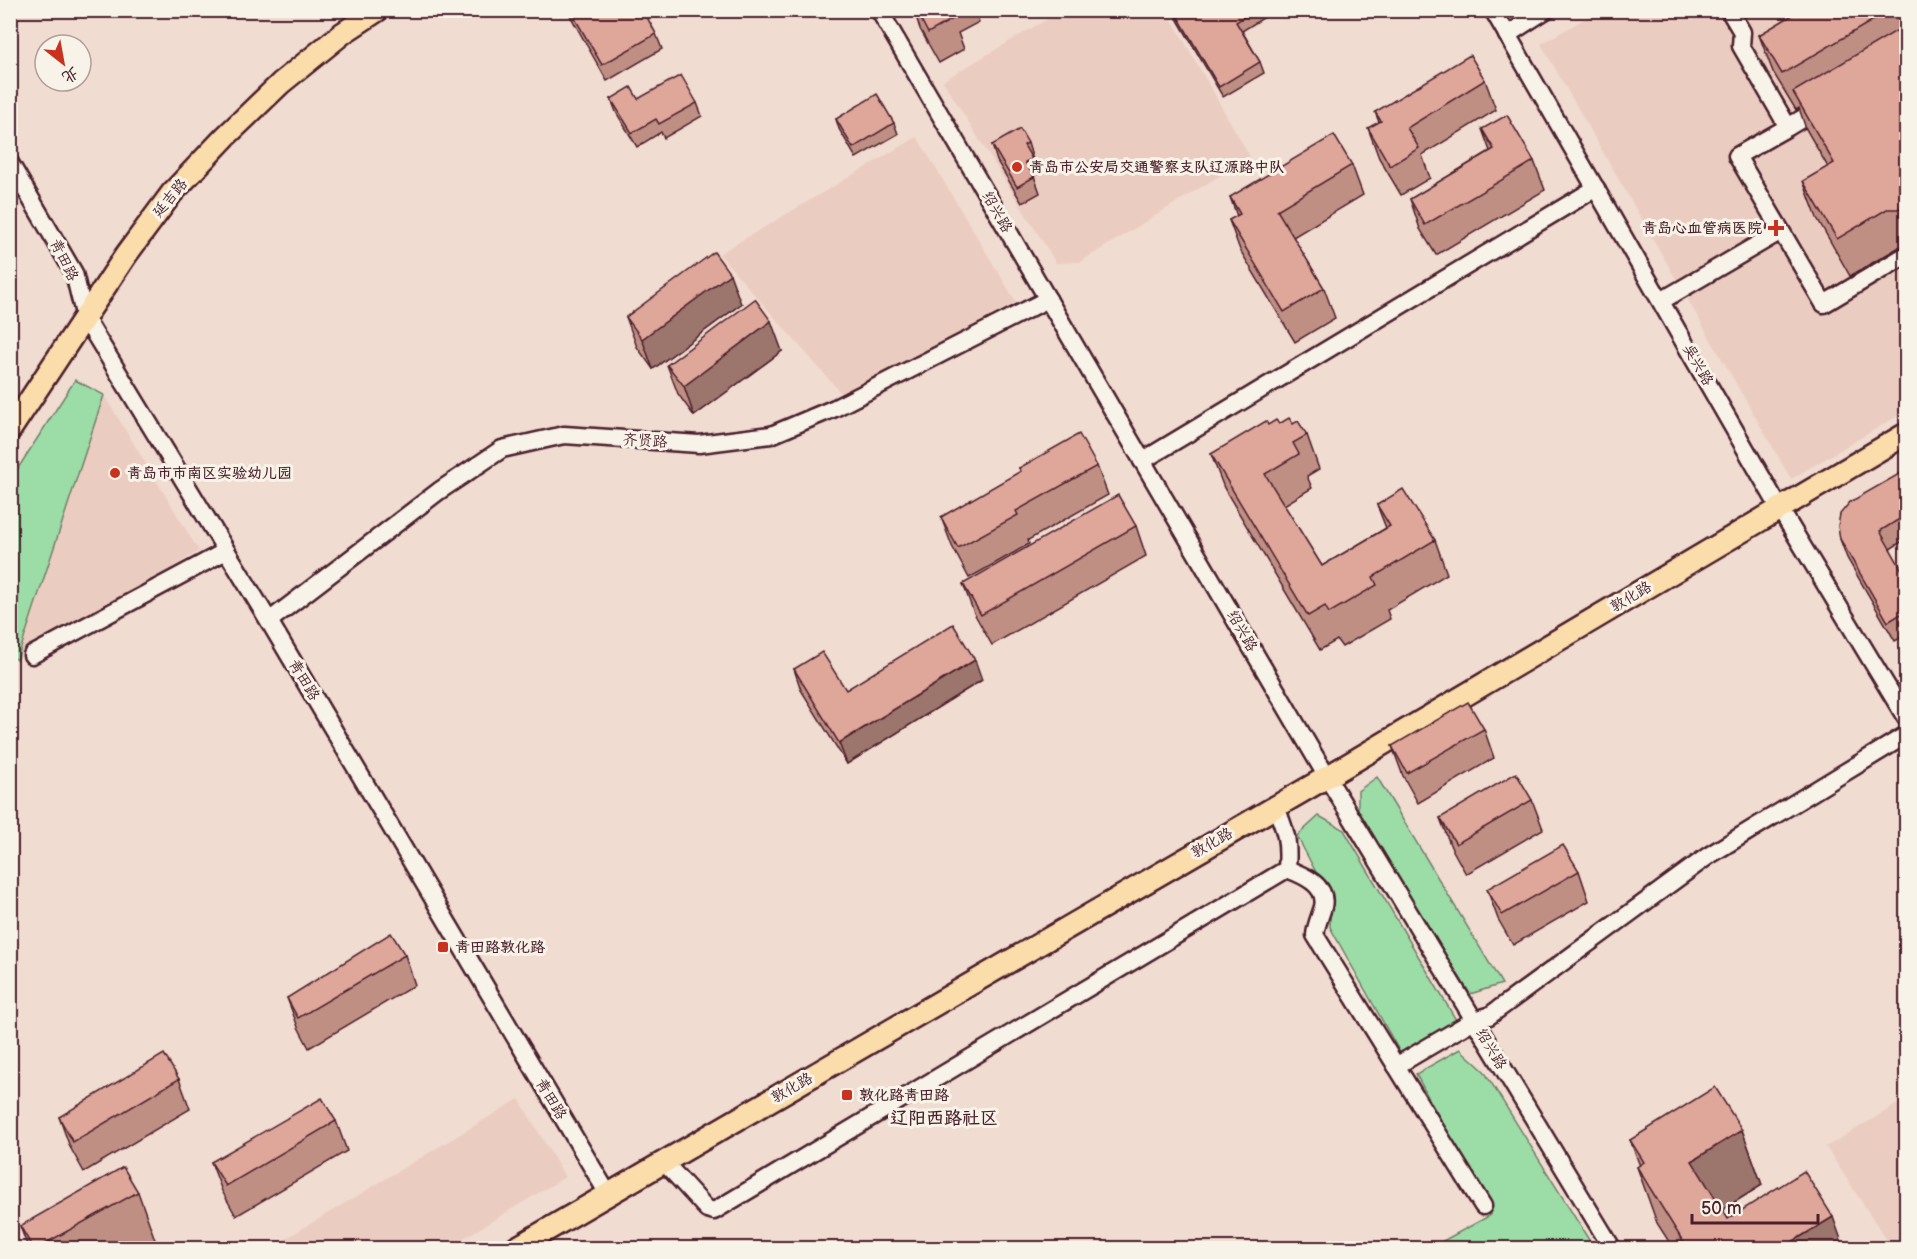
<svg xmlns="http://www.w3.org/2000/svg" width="1917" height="1259" viewBox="0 0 1917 1259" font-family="'Balsamiq Sans','LXGW WenKai TC',sans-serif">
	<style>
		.built { fill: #ebccc0 }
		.green { fill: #9cdda7; stroke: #737e69; stroke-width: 1.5 }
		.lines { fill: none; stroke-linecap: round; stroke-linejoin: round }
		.minor-casing { stroke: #4a1f2b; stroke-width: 21 }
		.major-casing { stroke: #4a1f2b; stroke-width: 26 }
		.minor { stroke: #f7f3e8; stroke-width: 16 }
		.major { stroke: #faddab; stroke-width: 21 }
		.wall { fill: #c08f84; stroke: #4a1f2b; stroke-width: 1.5 }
		.shaded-wall { fill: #9c746c; stroke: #4a1f2b; stroke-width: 1.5 }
		.building { fill: #dfa69a; stroke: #4a1f2b; stroke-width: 1.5 }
		.poi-dot { fill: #c8321e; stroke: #f7f3e8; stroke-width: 2 }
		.labels { text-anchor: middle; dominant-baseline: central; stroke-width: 6; stroke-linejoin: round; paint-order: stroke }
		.poi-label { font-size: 15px; font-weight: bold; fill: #4a1f2b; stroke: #f7f3e8; text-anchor: start }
		.street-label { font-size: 15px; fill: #4a1f2b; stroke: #f7f3e8 }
		.quarter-label { font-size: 18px; font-weight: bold; fill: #4a1f2b; stroke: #f7f3e8 }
	</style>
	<rect width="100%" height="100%" fill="#f0dcd1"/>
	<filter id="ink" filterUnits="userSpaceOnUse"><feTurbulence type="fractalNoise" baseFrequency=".0167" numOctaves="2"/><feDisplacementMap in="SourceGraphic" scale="12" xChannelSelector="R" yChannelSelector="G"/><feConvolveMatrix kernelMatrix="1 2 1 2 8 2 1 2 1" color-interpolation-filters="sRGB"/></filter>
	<g filter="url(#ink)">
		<g class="built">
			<path d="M1061,11H1167L1250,157L1080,262L1056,263L943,81Z"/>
			<path d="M1598,11H1906V411L1791,479L1541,44Z"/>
			<path d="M917,137L1016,302L899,365L841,393L719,254Z"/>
			<path d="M104,395L199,551L17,660Z"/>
			<path d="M519,1099L565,1177L447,1248H270Z"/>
			<path d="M1906,1099V1248H1892L1826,1147Z"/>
		</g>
		<g class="green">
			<path d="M75,380L104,395L17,660L10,656L11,479Z"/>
			<path d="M1377,777L1502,984L1470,994L1358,813V791Z"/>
			<path d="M1319,816L1344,830L1456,1020L1401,1054L1330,927V899L1297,836Z"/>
			<path d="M1460,1049L1484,1071L1594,1248H1565L1553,1245L1547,1248H1430L1491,1215L1416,1074Z"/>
		</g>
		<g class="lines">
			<defs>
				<g id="minor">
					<path d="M879,10L1327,777L1612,1248"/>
					<path d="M1493,10L1780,509L1906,718"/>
					<path d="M1729,10L1742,32L1741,46L1788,127L1820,108"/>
					<path d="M1507,35L1546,10"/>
					<path d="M1788,127L1737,156L1824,304L1906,255"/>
					<path d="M10,163L74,273L85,318L269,621L608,1194"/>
					<path d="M1661,301L1781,231"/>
					<path d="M1142,461L1596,188"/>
					<path d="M269,621L439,491L502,449L564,435L699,444L771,435L835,408L1048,299"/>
					<path d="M32,655L226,551"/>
					<path d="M1287,869C1303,875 1328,885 1323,907C1320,917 1316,925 1315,935L1483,1206"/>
					<path d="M1396,1066L1474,1020L1489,1016L1708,856L1906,735"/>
					<path d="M664,1162L707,1209L714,1211L1287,869C1289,841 1286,832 1276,807"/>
				</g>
				<g id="major">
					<path d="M10,430L126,255L172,193L226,136L281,83L343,33L378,10"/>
					<path d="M516,1248L1327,777L1906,434"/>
				</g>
			</defs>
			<use href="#minor" class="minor-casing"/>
			<use href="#major" class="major-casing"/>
			<use href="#minor" class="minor"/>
			<use href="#major" class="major"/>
		</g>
		<g class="wall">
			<path d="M567,10H643L656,34L662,49L607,81Z"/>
			<path d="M914,10H975L979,22L958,33L964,49L939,63L920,29Z"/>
			<path d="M1172,10H1276L1242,31L1260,62L1264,73L1223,97Z"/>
			<path d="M1761,10H1771L1764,15Z"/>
			<path d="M1801,10H1906V246H1901L1850,276L1817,218L1803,181L1828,167L1806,129L1799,108L1796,110L1773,72L1759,35Z"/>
			<path d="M1485,80L1496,110L1422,155L1430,178L1401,195L1379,158L1368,128L1379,122L1375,112Z"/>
			<path d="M611,99H638L697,103L702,116L664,138L661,132L637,147L616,112Z"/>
			<path d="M836,119L894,123L898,134L856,158L839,129Z"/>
			<path d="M1482,129L1534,161L1545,190L1436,255L1420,229L1410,199L1490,151Z"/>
			<path d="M1028,143L1037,174L1034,176L1040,193L1022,203L997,161L992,145Z"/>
			<path d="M1352,165L1363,195L1293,237L1324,288L1335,318L1295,342L1240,250L1229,220L1237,216L1230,197Z"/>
			<path d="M741,304L653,369L637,347L626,317Z"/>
			<path d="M782,351L694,416L678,394L667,365Z"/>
			<path d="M1279,424H1293L1307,435L1319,469L1307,476L1312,488L1284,505L1322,566L1386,528L1377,505L1435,540L1447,574L1387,610L1390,619L1342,647L1337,640L1320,650L1224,488L1211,454L1268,425Z"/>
			<path d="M1097,466L1108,495L1028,540L1029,544L969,578L952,546L941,517L1021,472L1019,468Z"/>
			<path d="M1906,470V539L1890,549L1906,577V635L1895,641L1847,558L1840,539Z"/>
			<path d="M1136,526L1146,556L992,645L974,613L963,584Z"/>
			<path d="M794,669L846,690L982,680L847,764L801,690Z"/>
			<path d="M1484,729L1494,758L1418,803L1403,776L1392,746Z"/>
			<path d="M1532,800L1543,829L1466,874L1451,847L1440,818Z"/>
			<path d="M1579,871L1589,901L1513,945L1498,919L1487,889Z"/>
			<path d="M405,955L415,985L309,1048L298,1027L287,998Z"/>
			<path d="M179,1079L190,1109L84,1172L70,1147L59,1117Z"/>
			<path d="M336,1121L347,1151L236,1216L222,1191L211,1162Z"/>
			<path d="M1742,1130L1762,1185L1722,1210L1728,1219L1844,1248H1673L1657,1223L1637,1167L1640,1166L1630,1140Z"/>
			<path d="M138,1192L158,1248H28L20,1226Z"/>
		</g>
		<g class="shaded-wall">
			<path d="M730,274L741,304L653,369L642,339Z"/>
			<path d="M771,321L782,351L694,416L684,386Z"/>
			<path d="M975,660L982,680L847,764L839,743Z"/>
			<path d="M1742,1130L1762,1185L1712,1216L1692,1161Z"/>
			<path d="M1833,1217L1844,1248H1782Z"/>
		</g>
		<g class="building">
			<path d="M570,10H643L656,34L602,65Z"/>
			<path d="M916,10H949L953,19L928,33Z"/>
			<path d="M1174,10H1255L1236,22L1260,62L1219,87Z"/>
			<path d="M1801,10H1906V204L1898,209H1887L1837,239L1803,181L1834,163L1793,92L1898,30L1902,26V17L1897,12H1887L1782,74L1759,35Z"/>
			<path d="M1470,55L1485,80L1407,128L1419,148L1390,166L1368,128L1381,121L1375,112Z"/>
			<path d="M681,75L697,103L659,124L656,119L632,133L611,99L631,87L638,99Z"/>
			<path d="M877,94L894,123L853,148L836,119Z"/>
			<path d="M1507,115L1534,161L1425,225L1410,199L1494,149L1482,129Z"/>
			<path d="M1020,129L1028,143L1024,145L1032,159L1025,162L1034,177L1017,187L992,145Z"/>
			<path d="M1334,135L1352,165L1277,210L1324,288L1284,312L1229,220L1240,214L1230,197Z"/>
			<path d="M714,252L730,274L642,339L626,317Z"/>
			<path d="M755,299L771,321L684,386L667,365Z"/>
			<path d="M1289,418L1293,424L1298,421L1307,435L1293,443L1299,454L1265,474L1322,566L1390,526L1377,505L1403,489L1435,540L1373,577L1377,585L1329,613L1325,606L1308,616L1211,454L1266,421L1268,425L1276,420L1279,424Z"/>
			<path d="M1079,434L1097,466L1016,511L1018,515L958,548L941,517L1021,471L1019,468Z"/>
			<path d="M1906,470V515L1880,531L1906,577V611L1888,622L1840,539L1838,526L1840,514L1850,502Z"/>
			<path d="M1118,495L1136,526L981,615L963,584Z"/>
			<path d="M953,624L975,660L839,743L794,669L822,652L846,690Z"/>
			<path d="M1906,656V665L1902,658Z"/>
			<path d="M1468,702L1484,729L1407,773L1392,746Z"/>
			<path d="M1516,773L1532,800L1456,844L1440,818Z"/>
			<path d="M1563,845L1579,871L1502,915L1487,889Z"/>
			<path d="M391,933L405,955L298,1018L287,998Z"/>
			<path d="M164,1054L179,1079L73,1142L59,1117Z"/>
			<path d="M1715,1087L1742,1130L1692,1161L1728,1219L1804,1171L1833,1217L1782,1248H1687L1637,1167L1644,1162L1630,1140Z"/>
			<path d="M322,1098L336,1121L226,1186L211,1162Z"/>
			<path d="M123,1167L138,1192L37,1248H33L20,1226Z"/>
		</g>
	</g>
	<g class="poi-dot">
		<circle cx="1017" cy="167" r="6"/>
		<path d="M1773 219h6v6h6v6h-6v6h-6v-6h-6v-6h6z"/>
		<circle cx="115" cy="473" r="6"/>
		<rect x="437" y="941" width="12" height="12" rx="3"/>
		<rect x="841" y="1089" width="12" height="12" rx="3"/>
	</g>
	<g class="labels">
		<g class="poi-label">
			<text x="1029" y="167">青岛市公安局交通警察支队辽源路中队</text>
			<text x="1762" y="228" text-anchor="end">青岛心血管病医院</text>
			<text x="127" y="473">青岛市市南区实验幼儿园</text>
			<text x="455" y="947">青田路敦化路</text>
			<text x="859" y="1095">敦化路青田路</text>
		</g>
		<g class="street-label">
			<text transform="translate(170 198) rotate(-50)">延吉路</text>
			<text transform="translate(997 212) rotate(60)">绍兴路</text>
			<text transform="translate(64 260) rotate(64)">青田路</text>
			<text transform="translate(1698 365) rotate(60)">吴兴路</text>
			<text transform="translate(645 441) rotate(3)">齐贤路</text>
			<text transform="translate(1631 597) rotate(-31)">敦化路</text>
			<text transform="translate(1242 631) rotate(60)">绍兴路</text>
			<text transform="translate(304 680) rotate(59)">青田路</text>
			<text transform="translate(1212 843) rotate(-30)">敦化路</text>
			<text transform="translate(1491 1049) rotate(59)">绍兴路</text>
			<text transform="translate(792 1088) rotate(-30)">敦化路</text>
			<text transform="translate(551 1099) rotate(59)">青田路</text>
		</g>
		<g class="quarter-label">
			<text x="944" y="1118">辽阳西路社区</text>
		</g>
	</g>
	<rect width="1917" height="1259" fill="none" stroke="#f7f3e8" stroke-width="36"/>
	<rect x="18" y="18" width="1881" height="1223" fill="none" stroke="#4a1f2b" stroke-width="2" filter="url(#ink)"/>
	<g transform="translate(63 63) rotate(149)"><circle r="28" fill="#f7f3e8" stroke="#b29e9c" stroke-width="1.5"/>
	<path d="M0-4.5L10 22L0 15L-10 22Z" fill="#c8321e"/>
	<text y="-9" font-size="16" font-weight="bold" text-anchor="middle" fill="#4a1f2b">北</text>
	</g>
	<path d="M1692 1214v9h126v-9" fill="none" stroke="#4a1f2b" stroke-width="3"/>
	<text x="1701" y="1214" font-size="18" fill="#4a1f2b" stroke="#f7f3e8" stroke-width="4.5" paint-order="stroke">50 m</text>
</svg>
